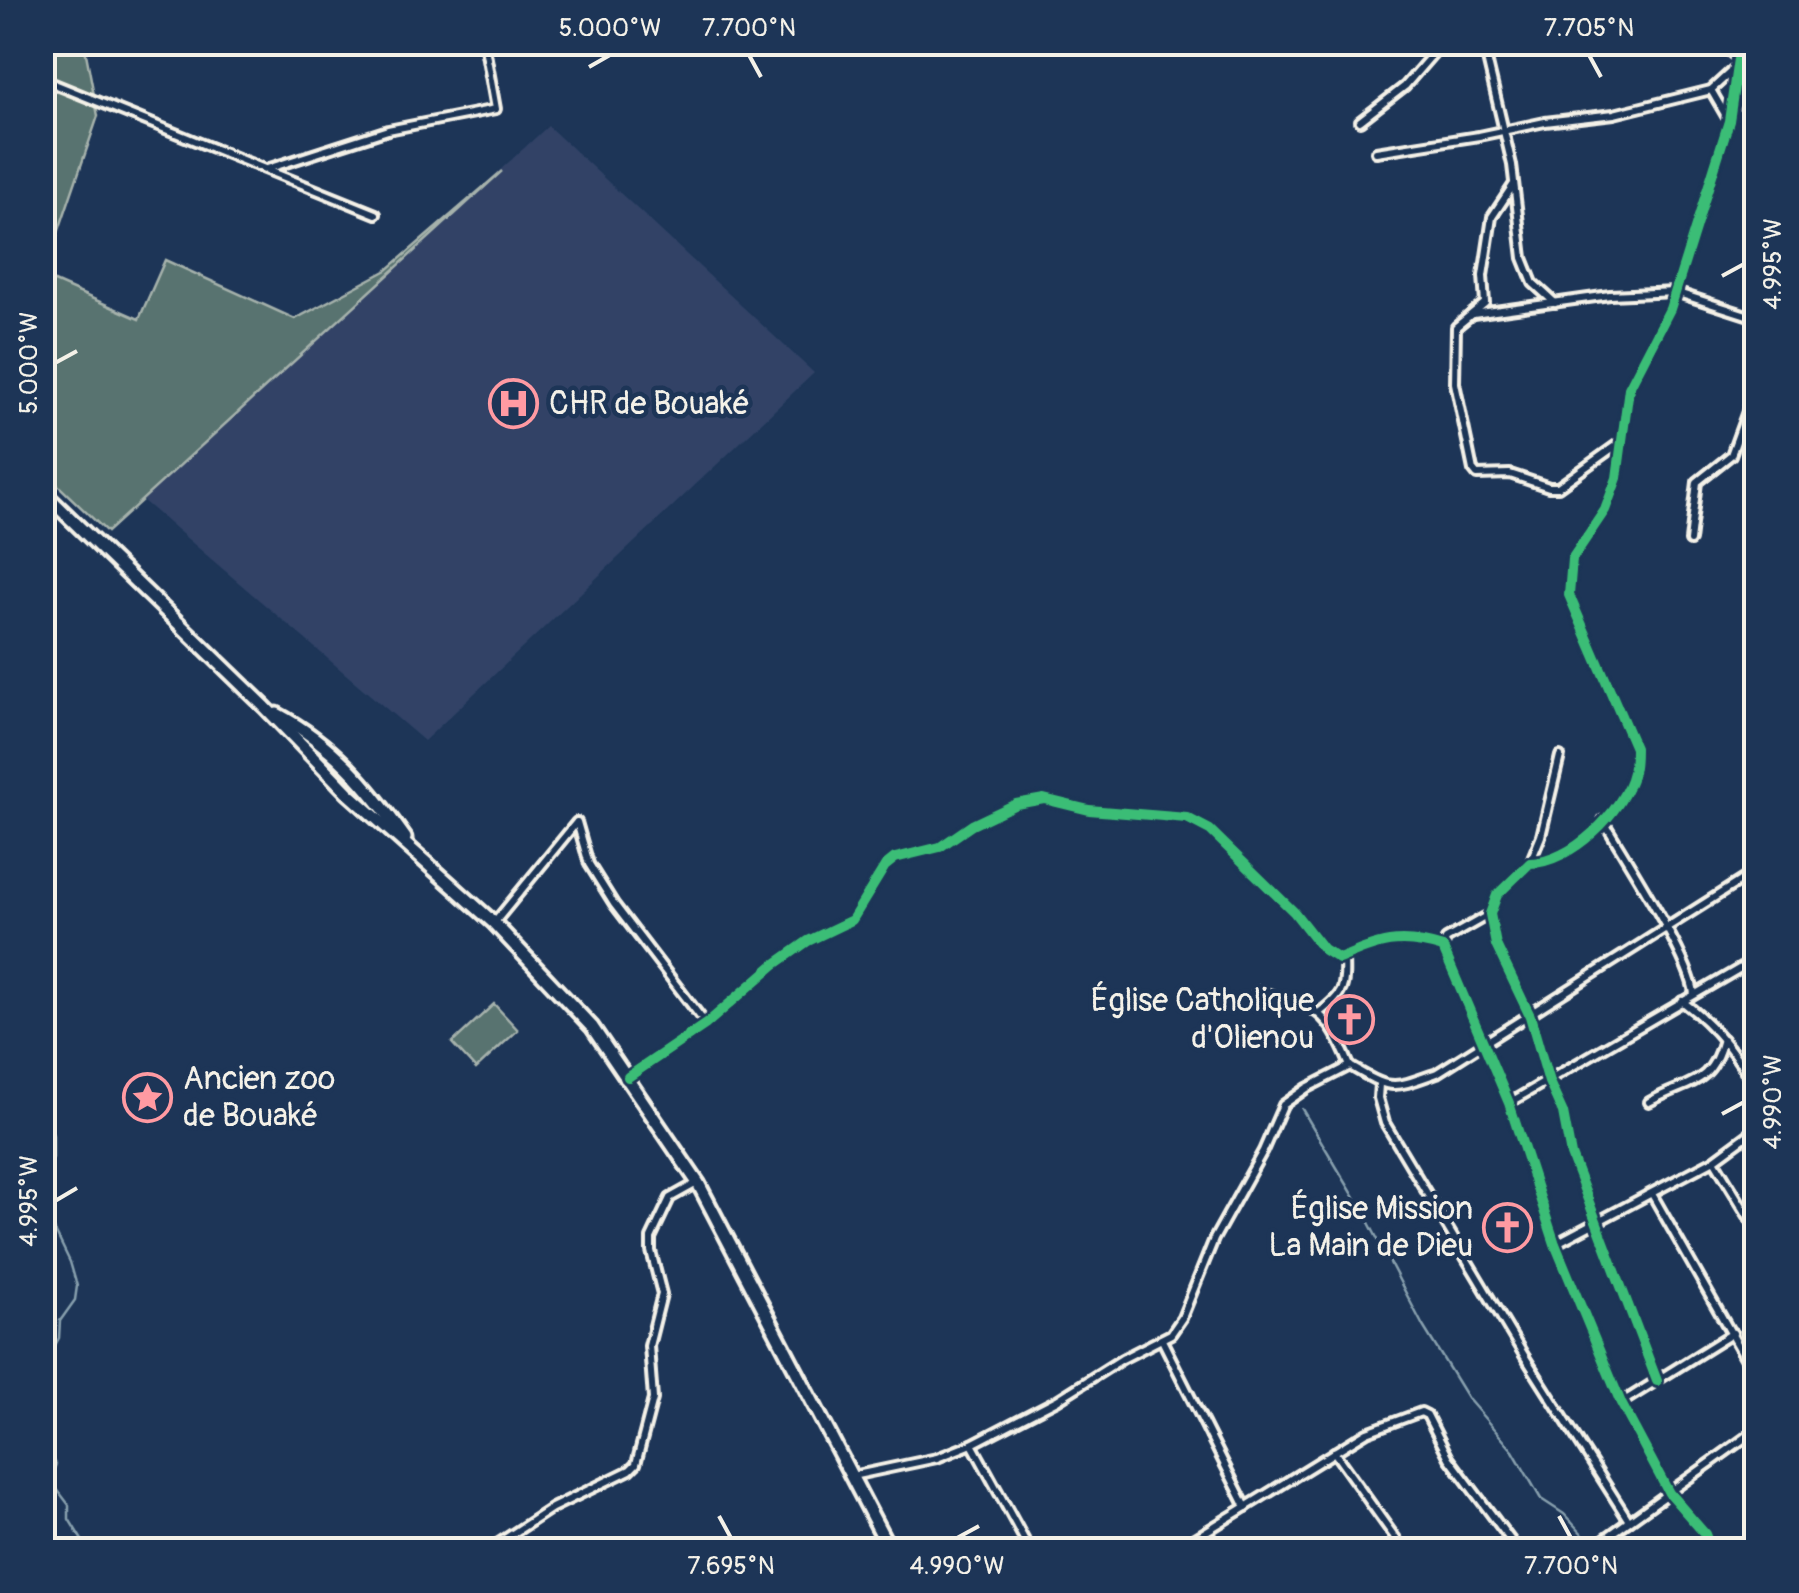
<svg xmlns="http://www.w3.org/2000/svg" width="1799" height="1593" viewBox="0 0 1799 1593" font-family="Pangolin,sans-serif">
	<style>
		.built { fill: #304266 }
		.green { fill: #58736f; stroke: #a6b2ac; stroke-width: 2.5 }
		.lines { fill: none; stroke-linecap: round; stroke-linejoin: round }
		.stream { stroke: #879fad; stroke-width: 2.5 }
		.street-casing { stroke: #f4f1e8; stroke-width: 14 }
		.primary-casing { stroke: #f4f1e8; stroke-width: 19 }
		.street { stroke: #1d3557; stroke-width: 6 }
		.primary { stroke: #1d3557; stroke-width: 11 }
		.cycleway-casing { stroke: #1d3557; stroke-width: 16 }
		.cycleway { stroke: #3abd76; stroke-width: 10 }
		.ticks { fill: none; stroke: #f4f1e8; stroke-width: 4 }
		.labels { text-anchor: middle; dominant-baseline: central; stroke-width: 9; stroke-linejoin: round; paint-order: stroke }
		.poi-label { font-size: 32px; fill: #f4f1e8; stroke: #1d3557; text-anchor: start }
		.neatline { fill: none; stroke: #f4f1e8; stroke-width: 4 }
		.ticks-label { font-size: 25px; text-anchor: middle; fill: #f4f1e8 }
	</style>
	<rect width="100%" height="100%" fill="#1d3557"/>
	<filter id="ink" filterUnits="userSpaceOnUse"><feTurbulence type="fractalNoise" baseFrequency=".01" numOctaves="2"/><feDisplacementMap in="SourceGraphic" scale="20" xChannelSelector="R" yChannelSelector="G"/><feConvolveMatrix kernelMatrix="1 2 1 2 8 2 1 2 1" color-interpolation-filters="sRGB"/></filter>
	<g filter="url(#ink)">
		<path class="built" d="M548,126L814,373L424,741L142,500Z"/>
		<g class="green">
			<path d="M42,43H84L98,116L43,277L139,319L165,260L295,319L387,270L502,171L107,532L43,471Z"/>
			<path d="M494,1004L518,1030L476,1069L452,1043Z"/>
		</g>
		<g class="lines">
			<g class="stream">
				<path d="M42,1109L53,1135V1158L42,1162"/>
				<path d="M1302,1109L1364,1213L1423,1326L1468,1399L1513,1451L1541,1499L1564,1514L1585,1537L1595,1542"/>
				<path d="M42,1204L70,1262L77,1286L75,1300L60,1321L59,1338L42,1369"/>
				<path d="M42,1423L43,1441L56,1464L50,1480L69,1505V1519L88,1550"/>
			</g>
			<defs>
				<g id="street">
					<path d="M1483,42L1512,165L1523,258L1533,283L1555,303"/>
					<path d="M1720,42L1738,59"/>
					<path d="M42,79L376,214"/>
					<path d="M1711,90L1729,121"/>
					<path d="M1732,103L1756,105"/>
					<path d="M1360,121L1405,86L1443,42"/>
					<path d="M1376,152L1479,136L1545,122L1614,114L1711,90L1736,67"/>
					<path d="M267,169L388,130L496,109L484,42"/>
					<path d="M1514,184L1492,217L1483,276L1485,303L1456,327L1455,383L1473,470L1477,475L1510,474L1549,487H1558L1618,444"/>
					<path d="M1473,314L1610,295L1675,292L1756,318"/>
					<path d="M1690,541L1697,482L1731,455L1756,387"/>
					<path d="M1603,820C1624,856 1691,959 1694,994"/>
					<path d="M577,822L589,864L614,904L706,1024"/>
					<path d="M1530,863L1541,836L1560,756"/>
					<path d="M495,922L576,823"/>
					<path d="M1443,948L1446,939L1490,914"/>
					<path d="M1257,991C1317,1007 1325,1007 1350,1066"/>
					<path d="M1682,1001C1715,1026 1739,1055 1756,1092"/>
					<path d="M1320,1012C1345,993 1345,988 1344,957"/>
					<path d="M628,1077L706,1024L774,965L808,941L852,920L885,866L895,858L940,847L972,825L1016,804L1044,799L1089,810L1187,818L1210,830L1294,912L1323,949L1339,959C1379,942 1399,934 1443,948L1509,1103L1555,1244L1621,1403L1669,1493L1705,1534L1711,1550"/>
					<path d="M1379,1084L1378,1098L1385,1123L1525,1357L1629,1521"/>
					<path d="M1649,1102C1688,1080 1711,1087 1723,1039"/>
					<path d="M1509,1103L1756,959"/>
					<path d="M1714,1160L1756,1229"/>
					<path d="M1652,1194L1756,1377"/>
					<path d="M1555,1244L1714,1160L1756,1129"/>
					<path d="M1162,1340L1246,1507"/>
					<path d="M1657,1381L1571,1155L1563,1113L1549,1082L1530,1016L1496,945L1490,914L1497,895L1530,863C1571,863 1624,811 1633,772C1635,764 1635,755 1635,748L1569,595L1572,559L1605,510L1617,478L1629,388L1670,309L1729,121L1738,59L1754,42"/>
					<path d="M1621,1403L1733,1333"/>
					<path d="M972,1444L1030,1550"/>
					<path d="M1334,1452L1404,1550"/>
					<path d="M852,1476L937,1458L972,1444L1057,1400L1122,1359L1171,1334L1182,1318L1214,1239L1263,1151L1283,1105L1307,1088L1350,1066C1392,1091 1392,1089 1437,1073L1756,871"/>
					<path d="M488,1550L552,1508L630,1470L636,1464L653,1399L649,1346L662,1294L651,1251V1238L670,1198L697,1183"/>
					<path d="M1176,1550L1367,1432L1421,1412L1427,1415L1449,1458L1518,1550"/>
					<path d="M1589,1550L1756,1430"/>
				</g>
				<g id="primary">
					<path d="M42,491L265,707L348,793L494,923L592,1027L698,1183L890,1550"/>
					<path d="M277,714C333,744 369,787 405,838"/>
				</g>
			</defs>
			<use href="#street" class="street-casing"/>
			<use href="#primary" class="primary-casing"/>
			<use href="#street" class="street"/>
			<use href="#primary" class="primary"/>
			<defs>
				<g id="cycleway">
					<path d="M628,1077L706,1024L774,965L808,941L852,920L885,866L895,858L940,847L972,825L1016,804L1044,799L1089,810L1187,818L1210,830L1294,912L1323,949L1339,959C1379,942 1399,934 1443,948L1509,1103L1555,1244L1621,1403L1669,1493L1705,1534L1711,1550"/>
					<path d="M1657,1381L1571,1155L1563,1113L1549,1082L1530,1016L1496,945L1490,914L1497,895L1530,863C1571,863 1624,811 1633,772C1635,764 1635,755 1635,748L1569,595L1572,559L1605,510L1617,478L1629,388L1670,309L1729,121L1738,59L1754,42"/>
				</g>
			</defs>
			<use href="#cycleway" class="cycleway-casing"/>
			<use href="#cycleway" class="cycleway"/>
		</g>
	</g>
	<path class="ticks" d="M749,55L761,77M1589,55L1601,77M589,67L610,55M1722,276L1744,264M55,363L77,351M1722,1114L1744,1102M55,1201L77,1188M719,1516L731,1538M1559,1516L1571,1538M957,1538L979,1526"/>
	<defs>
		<symbol id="hospital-ring" viewBox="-11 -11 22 22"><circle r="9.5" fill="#1d3557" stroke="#ff9aa2" stroke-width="1.5"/><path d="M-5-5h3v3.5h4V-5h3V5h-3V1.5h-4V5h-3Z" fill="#ff9aa2"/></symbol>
		<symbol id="church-ring" viewBox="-11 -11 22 22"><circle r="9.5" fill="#1d3557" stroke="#ff9aa2" stroke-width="1.5"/><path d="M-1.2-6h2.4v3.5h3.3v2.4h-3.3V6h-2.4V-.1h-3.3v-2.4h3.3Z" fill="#ff9aa2"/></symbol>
		<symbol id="sight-ring" viewBox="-11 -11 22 22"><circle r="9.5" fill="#1d3557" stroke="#ff9aa2" stroke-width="1.5"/><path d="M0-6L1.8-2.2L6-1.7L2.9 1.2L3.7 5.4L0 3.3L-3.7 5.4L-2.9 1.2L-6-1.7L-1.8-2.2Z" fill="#ff9aa2"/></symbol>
	</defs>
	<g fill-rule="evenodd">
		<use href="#hospital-ring" x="486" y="376" width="55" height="55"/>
		<use href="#church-ring" x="1322" y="992" width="55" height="55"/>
		<use href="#sight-ring" x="120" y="1070" width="55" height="55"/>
		<use href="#church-ring" x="1480" y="1200" width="55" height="55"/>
	</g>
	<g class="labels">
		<g class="poi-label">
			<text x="549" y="404">CHR de Bouaké</text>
			<text x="1314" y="1001" text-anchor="end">Église Catholique<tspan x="1314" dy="37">d'Olienou</tspan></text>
			<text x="183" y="1079">Ancien zoo<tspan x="183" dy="37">de Bouaké</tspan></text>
			<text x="1473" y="1209" text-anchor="end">Église Mission<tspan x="1473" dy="37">La Main de Dieu</tspan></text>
		</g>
	</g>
	<rect width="1799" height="1593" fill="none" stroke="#1d3557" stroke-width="110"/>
	<rect x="55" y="55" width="1689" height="1483" class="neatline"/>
	<g class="ticks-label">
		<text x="610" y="36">5.000°W</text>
		<text x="749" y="36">7.700°N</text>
		<text x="1589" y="36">7.705°N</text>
		<text transform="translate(1772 264) rotate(-90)" y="9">4.995°W</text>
		<text transform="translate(28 363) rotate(-90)" y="9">5.000°W</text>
		<text transform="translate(1772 1102) rotate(-90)" y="9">4.990°W</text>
		<text transform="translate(28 1201) rotate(-90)" y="9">4.995°W</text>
		<text x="731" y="1574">7.695°N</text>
		<text x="957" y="1574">4.990°W</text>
		<text x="1571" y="1574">7.700°N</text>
	</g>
</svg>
